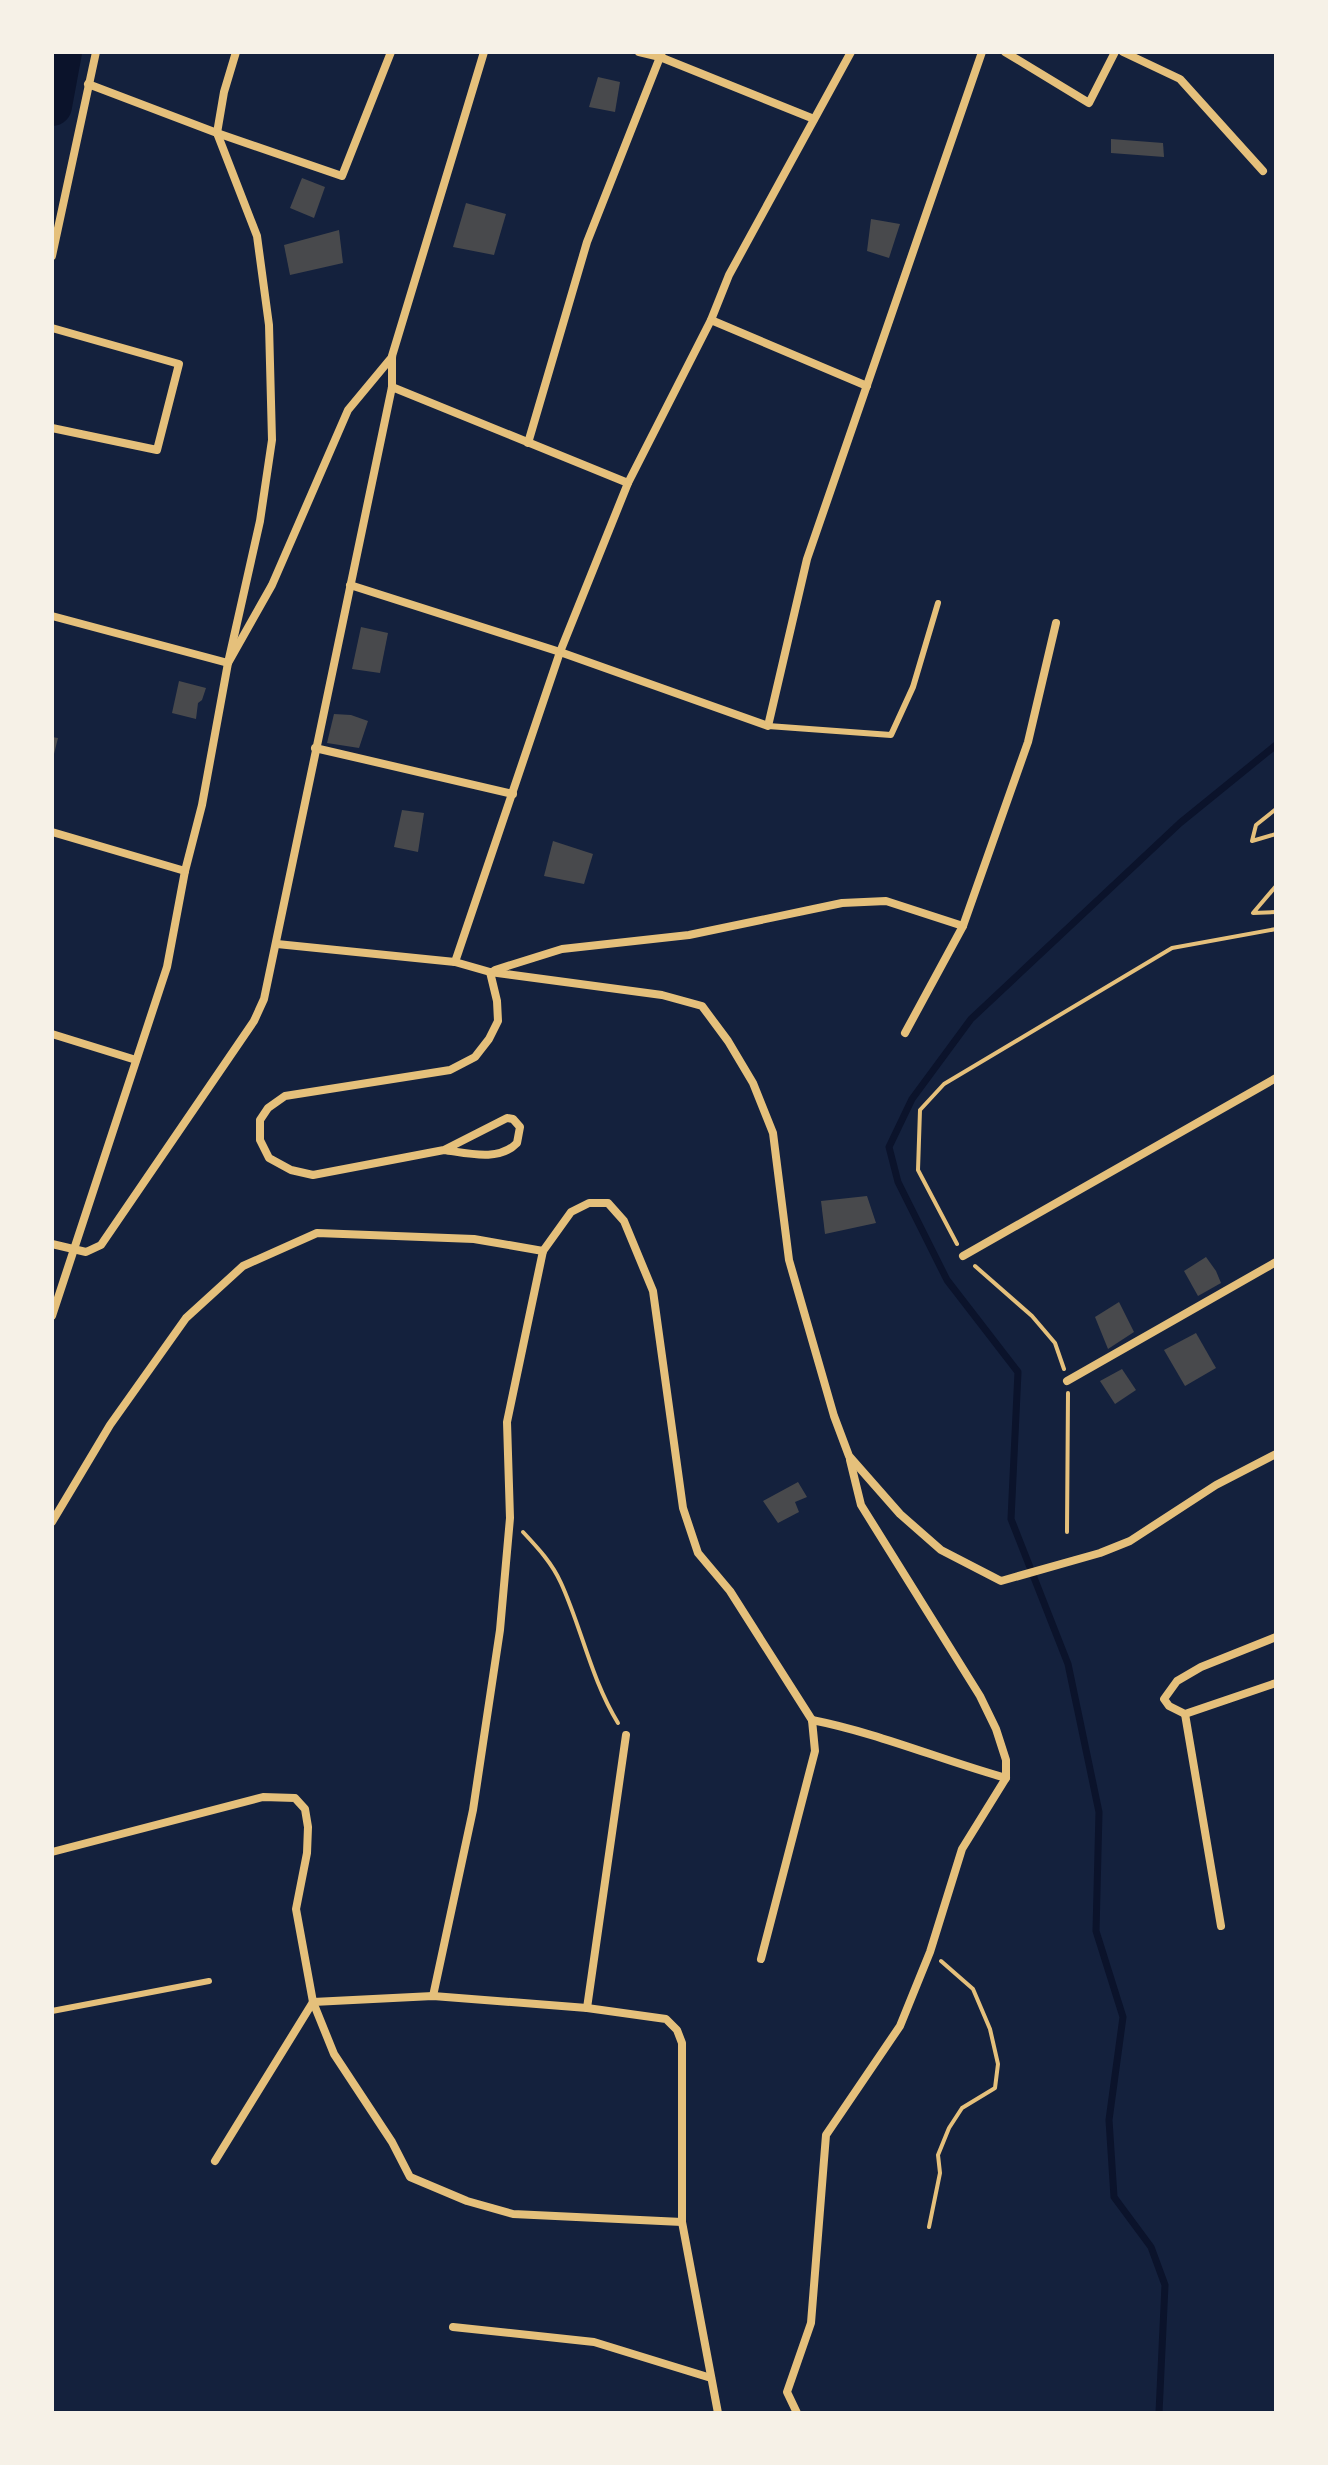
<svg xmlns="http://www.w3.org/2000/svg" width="1328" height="2465" viewBox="0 0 1328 2465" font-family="'Open Sans',sans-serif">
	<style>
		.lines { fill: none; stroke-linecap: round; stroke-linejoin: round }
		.stream { stroke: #0b132b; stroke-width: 7 }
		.river { stroke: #0b132b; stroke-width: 40 }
		.building { fill: #48494c }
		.path { stroke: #e5c07b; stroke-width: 4 }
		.service { stroke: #e5c07b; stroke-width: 6 }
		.minor { stroke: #e5c07b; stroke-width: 8 }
	</style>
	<rect width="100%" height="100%" fill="#14213d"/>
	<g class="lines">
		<path class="stream" d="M1159,2413L1165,2285L1151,2247L1114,2197L1109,2120L1123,2017L1096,1931L1099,1812L1068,1664L1011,1519L1018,1372L947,1280L898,1182L889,1147L912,1099L971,1019L1180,823L1276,745"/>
		<path class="river" d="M52,106L62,52"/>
	</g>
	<g class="building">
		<path d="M598,77L620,82L615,112L589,107Z"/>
		<path d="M1111,139L1163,143L1164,157L1111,153Z"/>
		<path d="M302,178L325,187L314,218L290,208Z"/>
		<path d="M466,203L506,214L494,255L453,247Z"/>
		<path d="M871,219L900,224L889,258L867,251Z"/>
		<path d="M339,230L343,263L290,275L284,245Z"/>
		<path d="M361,627L388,633L380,673L352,669Z"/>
		<path d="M179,681L206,688L202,700L198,703L196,719L172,713Z"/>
		<path d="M334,714L351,715L368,721L359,748L327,743Z"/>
		<path d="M52,737L58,738L53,758H52Z"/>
		<path d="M402,810L424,813L418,852L394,847Z"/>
		<path d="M553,841L593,854L584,884L544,876Z"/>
		<path d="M867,1196L876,1223L825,1234L821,1201Z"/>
		<path d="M1206,1257L1216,1271L1221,1283L1198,1296L1184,1271Z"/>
		<path d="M1119,1302L1134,1332L1108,1349L1095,1317Z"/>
		<path d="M1196,1333L1216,1368L1185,1386L1164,1350Z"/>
		<path d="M1122,1369L1136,1390L1115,1404L1100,1381Z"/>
		<path d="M798,1482L807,1497L795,1502L799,1512L778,1523L763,1501Z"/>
	</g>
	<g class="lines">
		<g class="path">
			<path d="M1276,809L1256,825L1252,841L1276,834"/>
			<path d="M1276,886L1253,913L1276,912"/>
			<path d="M957,1244L918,1170L920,1110L944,1084L1172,948L1276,929"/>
			<path d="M975,1266L1032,1316L1055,1343L1064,1369"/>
			<path d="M523,1532C538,1548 552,1563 561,1583C582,1629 591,1679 618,1723"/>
			<path d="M1067,1532L1068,1393"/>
			<path d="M929,2227L940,2173L938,2155L949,2128L962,2108L995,2088L998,2064L990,2029L973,1989L941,1961"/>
		</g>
		<g class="service">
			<path d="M768,726L891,735L913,687L938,603"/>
			<path d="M52,2011L209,1981"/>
		</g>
		<g class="minor">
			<path d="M639,52L660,57L814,119"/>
			<path d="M1005,52L1089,103L1115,52"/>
			<path d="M1123,52L1180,79L1263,171"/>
			<path d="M88,84L217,133L342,176L391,52"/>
			<path d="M52,256L96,52"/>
			<path d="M711,320L867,386"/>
			<path d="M52,328L179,364L157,450L52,428"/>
			<path d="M392,387L628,483"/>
			<path d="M528,443L587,242L662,52"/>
			<path d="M350,585L560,652L768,726L807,559L982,52"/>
			<path d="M52,616L228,663L272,585L348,410L392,357"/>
			<path d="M315,748L513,794"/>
			<path d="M52,832L185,871"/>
			<path d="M277,944L455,962L490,972L662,995L702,1006L728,1041L753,1083L773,1133L789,1260L834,1416L849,1456L900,1514L941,1550L1001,1581L1100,1553L1130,1541L1216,1485L1276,1454"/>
			<path d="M455,962L560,652L628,483L711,320L729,275L851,52"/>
			<path d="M495,970L562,949L689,935L842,903L886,901L963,926"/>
			<path d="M905,1033L963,926L1028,742L1056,623"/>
			<path d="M52,1034L136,1060"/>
			<path d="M444,1150C467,1153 499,1162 517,1143L520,1127L513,1119L507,1118L444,1150L313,1175L291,1170L269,1158L260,1140V1120L268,1108L285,1096L450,1070L475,1057L489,1039L498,1021L497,1001L490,972"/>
			<path d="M52,1244L86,1252L101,1245L254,1021L264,999L392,387V356L484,52"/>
			<path d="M963,1256L1276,1078"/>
			<path d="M52,1316L167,967L185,871L202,805L228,663L260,521L272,440L269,325L257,236L217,133L224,92L236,52"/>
			<path d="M1067,1381L1276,1262"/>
			<path d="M52,1522L110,1425L186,1318L243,1266L317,1233L474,1239L543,1251"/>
			<path d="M1276,1637L1201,1667L1177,1681L1164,1699L1169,1706L1185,1714L1276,1683"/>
			<path d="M1185,1714L1221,1926"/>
			<path d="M812,1720C878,1733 941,1760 1006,1778"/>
			<path d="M52,1852L263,1797L295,1798L305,1809L308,1827L307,1853L296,1909L313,2002L334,2054L392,2142L410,2177L467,2201L513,2214L682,2222"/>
			<path d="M433,1996L473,1810L500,1630L510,1518L507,1422L543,1251L571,1212L589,1203H608L624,1221L653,1291L683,1508L698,1553L730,1591L812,1720L815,1751L761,1959"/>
			<path d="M587,2008L626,1735"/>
			<path d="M215,2161L313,2002L433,1996L587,2008L666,2019L677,2030L682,2043V2222L718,2413"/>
			<path d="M453,2327L594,2342L711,2378"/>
			<path d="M797,2413L787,2392L811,2323L826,2135L900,2026L930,1952L962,1849L1006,1778V1760L996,1729L980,1696L861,1505L850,1460"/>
		</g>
	</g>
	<rect width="1328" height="2465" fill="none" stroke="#f6f1e7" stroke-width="108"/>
</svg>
